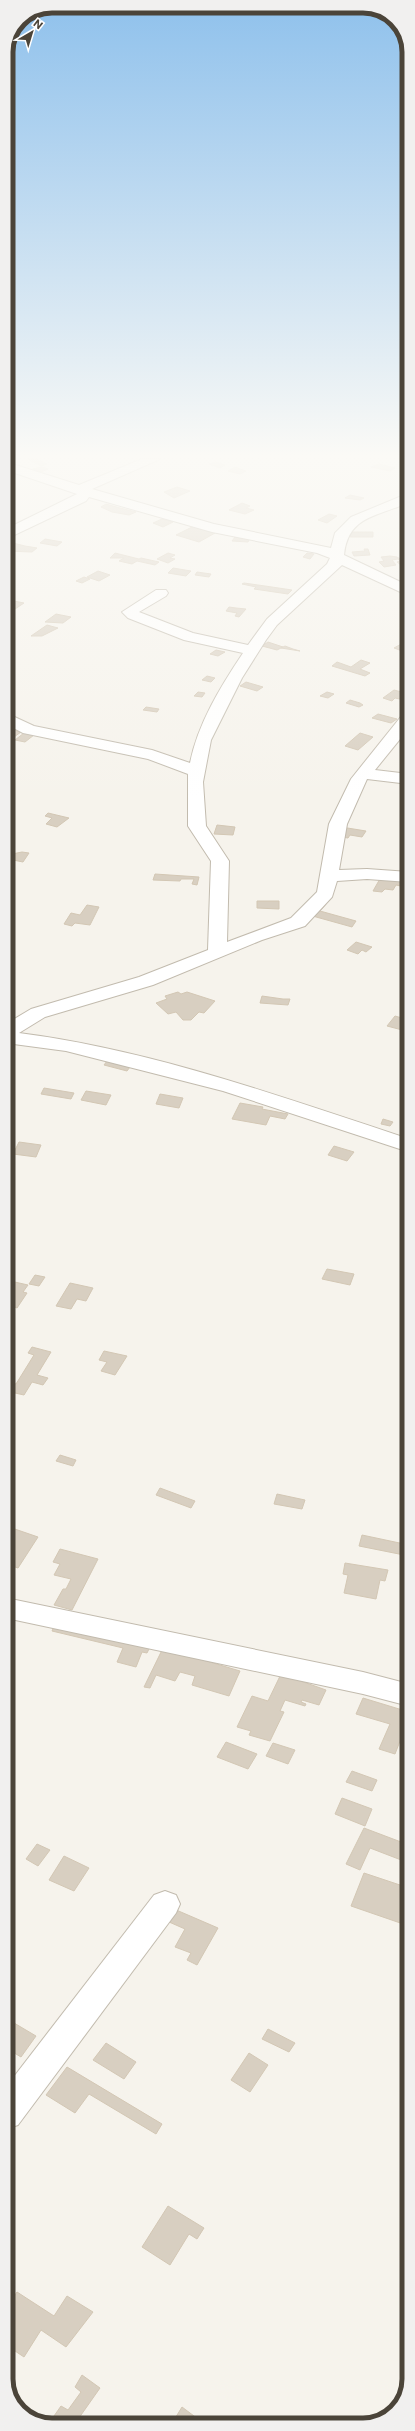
<svg xmlns="http://www.w3.org/2000/svg" width="415" height="2431" viewBox="0 0 415 2431" font-family="Commissioner,sans-serif">
	<style>
		.building { fill: #d8cfc1; stroke: #d3c7b4 }
		.lines { fill: none; stroke-linecap: round; stroke-linejoin: round }
		.street-casing { stroke: #c2bbae; stroke-width: 2 }
		.street { fill: #fff; fill-rule: evenodd }
		.rim { fill: none; stroke: #4b4439; stroke-width: 5 }
	</style>
	<rect width="100%" height="100%" fill="#f6f3ec"/>
	<g class="building">
		<path d="M28,459H37L47,464L41,466Z"/>
		<path d="M215,462L225,465L220,468L209,464Z"/>
		<path d="M379,464L395,468L390,471L371,467Z"/>
		<path d="M42,467L48,469L41,472L33,469Z"/>
		<path d="M235,467L246,471L240,474L228,471Z"/>
		<path d="M177,487L190,491L174,498L164,492Z"/>
		<path d="M350,495L364,498L360,500L345,498Z"/>
		<path d="M242,503L250,506L246,508L254,510L245,514L229,510Z"/>
		<path d="M106,504L120,508L136,512L129,515L112,512L101,507Z"/>
		<path d="M329,514L337,516L327,523L318,520Z"/>
		<path d="M162,519L173,522L163,527L153,523Z"/>
		<path d="M194,526L215,533L199,542L176,535Z"/>
		<path d="M348,532H373V537H351L346,536Z"/>
		<path d="M235,537L250,538L248,542L232,541Z"/>
		<path d="M45,539L62,542L57,546L40,543Z"/>
		<path d="M13,543L25,546L37,548L32,552L6,551V547Z"/>
		<path d="M364,549H368L370,555L354,556L352,552L365,551Z"/>
		<path d="M115,553L139,559L141,558L159,562L155,565L137,561L132,564L119,561L124,558H110Z"/>
		<path d="M168,553L175,555L170,558L175,559L168,563L157,559Z"/>
		<path d="M307,553L314,554L310,559L303,557Z"/>
		<path d="M390,556L397,557L409,564L401,565L397,562L400,561L398,559L392,560L396,565L384,567L379,562L384,561L381,557Z"/>
		<path d="M173,568L191,571L186,576L168,573Z"/>
		<path d="M98,571L110,575L99,581L87,577Z"/>
		<path d="M197,572L211,574L209,577L195,575Z"/>
		<path d="M84,577L90,579L82,583L76,581Z"/>
		<path d="M244,583L265,586L292,590L288,594L254,589L256,587L242,584Z"/>
		<path d="M9,600L24,603L15,609L7,607L10,605L6,604Z"/>
		<path d="M229,607L236,608L246,609L239,617L235,616L237,613L226,611Z"/>
		<path d="M56,614L71,617L63,623L45,622Z"/>
		<path d="M47,625L58,628L42,636H31Z"/>
		<path d="M268,642L283,647L277,650L262,646Z"/>
		<path d="M403,643L409,645V650L405,652L394,648Z"/>
		<path d="M285,646L293,649L300,651L281,648Z"/>
		<path d="M216,650L225,652L218,656L210,654Z"/>
		<path d="M361,660L370,663L360,669L370,673L365,676L332,666L337,662L351,667Z"/>
		<path d="M207,676L215,678L211,682L202,680Z"/>
		<path d="M246,682L263,687L257,691L240,686Z"/>
		<path d="M394,690L409,694V701L395,698L392,701L383,698Z"/>
		<path d="M198,692L205,693L202,697L194,696Z"/>
		<path d="M327,692L334,694L328,698L320,696Z"/>
		<path d="M350,700L360,703L363,705L359,707L346,703Z"/>
		<path d="M146,707L159,709L157,712L143,710Z"/>
		<path d="M378,714L397,719L391,723L372,718Z"/>
		<path d="M6,728L21,732L14,737L7,738Z"/>
		<path d="M24,733L34,735L25,742L15,740Z"/>
		<path d="M360,733L373,737L358,750L345,746Z"/>
		<path d="M48,813L69,818L57,827L46,824L52,818L45,816Z"/>
		<path d="M217,825L235,827L233,835L214,834Z"/>
		<path d="M335,826L366,831L362,837L350,835L348,838L329,835Z"/>
		<path d="M22,852L29,853L23,862L8,859L12,854Z"/>
		<path d="M155,874L199,877L197,885L192,884L194,879H181L180,881L153,880Z"/>
		<path d="M381,877L408,882L405,887L396,885L393,890L385,889L382,892L373,891Z"/>
		<path d="M257,901H279V909L257,908Z"/>
		<path d="M318,902L326,904L320,911L356,921L352,927L309,915Z"/>
		<path d="M87,905L99,907L90,925L75,923L72,926L64,924L71,913L80,915Z"/>
		<path d="M356,942L372,947L366,952L362,950L358,954L347,950Z"/>
		<path d="M178,992L181,994L187,992L215,1001L204,1013L199,1012L191,1020H183L176,1012L168,1014L156,1003L167,999L165,996Z"/>
		<path d="M262,996L283,999H290L288,1005L260,1003Z"/>
		<path d="M395,1016L409,1020V1028L406,1031L387,1026Z"/>
		<path d="M107,1061L130,1067L127,1071L104,1065Z"/>
		<path d="M44,1088L74,1093L71,1099L41,1094Z"/>
		<path d="M86,1091L111,1095L106,1105L81,1100Z"/>
		<path d="M160,1094L183,1098L179,1108L156,1104Z"/>
		<path d="M240,1103L263,1107L262,1109L288,1114L285,1119L270,1116L266,1125L232,1119Z"/>
		<path d="M383,1119L393,1122L390,1126L381,1124Z"/>
		<path d="M19,1142L41,1145L36,1157L13,1154Z"/>
		<path d="M334,1146L354,1152L347,1161L328,1155Z"/>
		<path d="M327,1269L354,1274L350,1285L322,1279Z"/>
		<path d="M35,1275L45,1277L39,1286L29,1284Z"/>
		<path d="M6,1280L28,1285L23,1292L27,1293L17,1308L6,1303L8,1293Z"/>
		<path d="M70,1283L93,1288L86,1301L77,1299L71,1309L56,1306Z"/>
		<path d="M32,1347L51,1352L37,1375L48,1378L43,1385L32,1382L24,1395L6,1391L7,1382L16,1384L34,1355L28,1353Z"/>
		<path d="M104,1351L127,1356L115,1375L101,1371L107,1362L99,1360Z"/>
		<path d="M60,1455L76,1460L73,1466L56,1461Z"/>
		<path d="M160,1488L195,1501L191,1508L156,1495Z"/>
		<path d="M277,1494L305,1500L302,1509L274,1504Z"/>
		<path d="M6,1526L38,1537L18,1568L6,1564Z"/>
		<path d="M362,1535L409,1545V1556L359,1546Z"/>
		<path d="M60,1549L98,1559L72,1610L54,1605L63,1589H66L71,1579L54,1575L60,1564L53,1562Z"/>
		<path d="M345,1563L388,1570L385,1581L380,1580L376,1599L344,1593L348,1575L343,1574Z"/>
		<path d="M55,1624L150,1647L147,1653L142,1652L136,1667L117,1662L123,1648L52,1631Z"/>
		<path d="M163,1648L240,1671L229,1696L192,1685L195,1676L180,1672L175,1681L156,1675L150,1688L144,1687Z"/>
		<path d="M281,1674L326,1690L319,1705L302,1700L301,1702L306,1704L305,1706L285,1700L280,1711L284,1712L270,1741L249,1735L251,1731L237,1727L252,1696L268,1701Z"/>
		<path d="M363,1698L409,1712V1718L395,1754L379,1749L390,1724L356,1714Z"/>
		<path d="M226,1742L257,1754L248,1769L217,1757Z"/>
		<path d="M273,1743L295,1750L288,1764L266,1756Z"/>
		<path d="M352,1771L377,1780L372,1791L346,1782Z"/>
		<path d="M342,1798L372,1809L365,1826L335,1814Z"/>
		<path d="M364,1828L409,1845V1863L370,1848L360,1870L346,1864Z"/>
		<path d="M37,1844L50,1850L38,1866L26,1859Z"/>
		<path d="M64,1856L89,1868L74,1891L49,1880Z"/>
		<path d="M364,1873L409,1888V1926L351,1906Z"/>
		<path d="M167,1906L218,1928L197,1965L187,1960L191,1953L175,1947L185,1929L160,1918Z"/>
		<path d="M409,1960V1979L403,1977Z"/>
		<path d="M9,2020L36,2036L21,2057L6,2048V2023Z"/>
		<path d="M268,2029L295,2043L289,2052L262,2039Z"/>
		<path d="M106,2043L136,2062L124,2079L93,2060Z"/>
		<path d="M249,2053L268,2065L250,2092L231,2080Z"/>
		<path d="M67,2067L162,2124L156,2134L89,2094L75,2113L46,2095Z"/>
		<path d="M168,2206L204,2228L197,2239L189,2234L170,2265L142,2247Z"/>
		<path d="M17,2292L54,2316L67,2296L93,2312L66,2347L41,2330L24,2357L6,2345V2308Z"/>
		<path d="M82,2375L100,2388L74,2425H66L54,2416L61,2406L68,2410L81,2392L75,2387Z"/>
		<path d="M182,2407L198,2419L194,2425H171Z"/>
	</g>
	<g class="lines">
		<defs>
			<g id="street">
				<path d="M142,459H160L92,489L214,524L331,548L335,533L351,517L409,493V502C378,517 348,515 344,555L409,586V596L342,565L277,625L266,640L242,678L211,740L203,782L206,826L229,861L227,942L291,918L317,892L329,824L351,779L403,714L409,712V728L375,770L409,774V784L367,779L347,824L339,870L367,869L409,872V882L367,879L337,881L332,897L305,926L262,940L153,985L45,1017L19,1033C152,1050 282,1097 409,1139V1152L223,1091L66,1051L6,1043V1024L31,1009L139,977L208,950L211,861L188,826V774L148,759L23,733L6,724V713L34,726L152,750L190,763C198,723 221,686 243,653L184,640L128,618L122,612L156,590H166L168,593L166,596L139,612L193,633L248,645L267,619L327,564L330,558L317,553L212,532L89,497L86,501L6,539V529L77,494L6,470V462L79,485Z"/>
				<path d="M6,1598L363,1672L409,1684V1706L363,1694L6,1618Z"/>
				<path d="M165,1891L176,1895L180,1904L176,1913L18,2125L6,2129V2087L154,1895Z"/>
			</g>
		</defs>
		<use href="#street" class="street-casing"/>
		<use href="#street" class="street"/>
	</g>
	<linearGradient id="sky" x2="0" y2="1"><stop stop-color="#8fc1ec"/><stop offset="0.57" stop-color="#fbfaf6"/><stop offset="1" stop-color="#fbfaf6" stop-opacity="0"/></linearGradient>
	<rect width="415" height="800" fill="url(#sky)"/>
	<path d="M0 0H415V2431H0ZM52 13H363A39 39 0 0 1 402 52V2379A39 39 0 0 1 363 2418H52A39 39 0 0 1 13 2379V52A39 39 0 0 1 52 13Z" fill="#f1f0ef" fill-rule="evenodd"/>
	<path class="rim" d="M52 13H363A39 39 0 0 1 402 52V2379A39 39 0 0 1 363 2418H52A39 39 0 0 1 13 2379V52A39 39 0 0 1 52 13Z"/>
	<g transform="translate(32 32) rotate(38)" stroke="#ffffff" stroke-width="3" paint-order="stroke">
	<path d="M0-3L7 15L0 10L-7 15Z" fill="#4b4439"/>
	<text y="-6" font-size="11" font-weight="bold" text-anchor="middle" fill="#4b4439">N</text>
	</g>
</svg>
